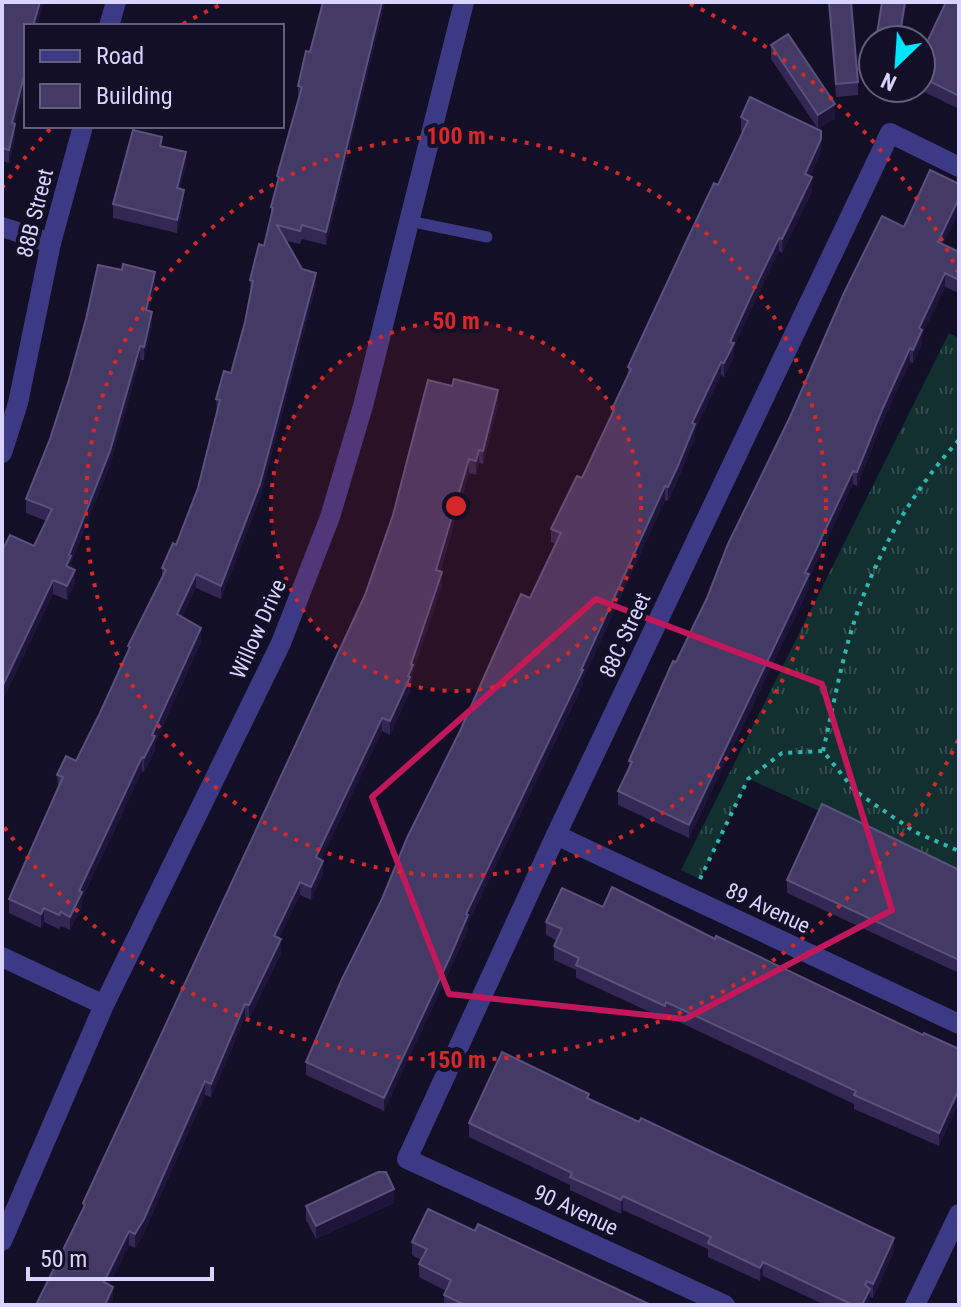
<svg xmlns="http://www.w3.org/2000/svg" width="961" height="1307" viewBox="0 0 961 1307" font-family="'Roboto Condensed',sans-serif">
	<style>
		.grass { fill: url(#grass-tufts) }
		.lines { fill: none; stroke-linecap: round; stroke-linejoin: round }
		.path { stroke: #2fb8b0; stroke-width: 4; stroke-dasharray: 4 6; stroke-linecap: butt }
		.service { stroke: #3d3a85; stroke-width: 11 }
		.minor { stroke: #3d3a85; stroke-width: 20 }
		.tertiary { stroke: #3d3a85; stroke-width: 20 }
		.wall { fill: #312854 }
		.shaded-wall { fill: #1d163a }
		.building { fill: #433a66; stroke: #5a527e; stroke-width: 2 }
		.marked { fill: none; stroke: #c2185b; stroke-width: 6; stroke-linejoin: round }
		.ring { fill: none; stroke: #d62828; stroke-width: 4; stroke-dasharray: 4 8 }
		.labels { text-anchor: middle; dominant-baseline: central; stroke-width: 8; stroke-linejoin: round; paint-order: stroke }
		.street-label { font-size: 22px; fill: #d9d4ff; stroke: #130f26 }
		.centre { fill: #d62828; stroke: #130f26; stroke-width: 4 }
		.ring-label { font-size: 24px; text-anchor: middle; font-weight: bold; fill: #d62828; stroke: #130f26; stroke-width: 8; stroke-linejoin: round; paint-order: stroke }
	</style>
	<defs>
		<pattern id="grass-tufts" width="24" height="20" patternUnits="userSpaceOnUse" patternTransform="scale(2)"><rect width="24" height="20" fill="#12302f"/><path d="M3 7l-1-3M5 7V3M7 7l1-3M15 17l-1-3M17 17v-4M19 17l1-3" fill="none" stroke="#344d4e"/></pattern>
	</defs>
	<rect width="100%" height="100%" fill="#130f26"/>
	<path class="grass" d="M949,333L959,338V874L749,779L700,879L681,870Z"/>
	<g class="lines">
		<g class="path">
			<path d="M823,751C833,708 841,662 855,619C877,553 912,491 959,440"/>
			<path d="M700,879L748,779L782,753L823,751L855,791L915,832L959,851"/>
		</g>
		<path class="service" d="M409,221L487,237"/>
		<g class="minor">
			<path d="M109,26L116,2"/>
			<path d="M2,227L51,243"/>
			<path d="M2,453L18,403L51,243L83,126"/>
			<path d="M556,835L959,1024"/>
			<path d="M725,1305L407,1159L556,835L890,133L959,167"/>
			<path d="M915,1305L959,1214"/>
		</g>
		<g class="tertiary">
			<path d="M2,957L104,1005"/>
			<path d="M2,1241L104,1005L281,643L330,517L363,406L464,2"/>
		</g>
	</g>
	<g class="wall">
		<path d="M2,2H44L37,26H26V82L15,124V137L9,163L2,161Z"/>
		<path d="M323,2H385L326,245L302,239L300,244L286,241L302,269L316,286L260,498L221,599L196,588L182,617L201,642L155,743V750L144,772L142,771L82,899V906L70,930L61,926L59,929L44,922L41,928L9,913V899L58,789L57,775L76,761L99,715L128,652V646L162,577V568L176,545L198,488L217,413L216,399L231,373L245,322L251,293L250,280L264,246L271,217V207L277,186V176L298,100V86L310,52Z"/>
		<path d="M829,2L858,82V95L836,97Z"/>
		<path d="M959,2V109L916,88H921V55Z"/>
		<path d="M771,45L835,118L818,129L771,59Z"/>
		<path d="M873,58V82H871Z"/>
		<path d="M741,117L821,152L810,176L812,191L782,253L779,251L750,312L734,347V357L724,377L721,375L695,430V438L677,481L668,501L665,500L583,679V684L468,923V929L450,970L384,1111L306,1075V1062L555,544L551,542V529L582,478L612,415V409L628,376V367L718,185L743,132L741,131Z"/>
		<path d="M162,146L186,165L180,189L184,203L177,233L113,218V204Z"/>
		<path d="M944,245L959,252V293L945,287L922,335V343L913,363L910,362L882,423L857,486L853,484L809,578V588L689,838L618,805V791L629,769V761L676,662Z"/>
		<path d="M155,285L149,311L152,325L144,360H140L110,465L71,563L75,583L67,600L53,594L2,701V551L34,546L46,521L26,513V499Z"/>
		<path d="M498,404L483,464L479,463L476,475L469,473L440,572L442,586L413,672V678L410,685V691L390,735L382,731L339,822L321,860L323,874L311,900L300,895L279,938L281,953L249,1019L245,1017L211,1097L205,1095L144,1233L135,1248L129,1245L109,1285L113,1300L83,1210V1203Z"/>
		<path d="M959,870V973L787,893V880Z"/>
		<path d="M603,907L715,939L923,1035L959,1049V1102L939,1146L854,1109V1104L666,1016L665,1019L576,978V970L554,960V946L556,940L546,935V922Z"/>
		<path d="M589,1099L894,1251L873,1298L870,1297L869,1305H825L763,1276L760,1281L708,1257V1249L623,1210L621,1214L570,1190V1185L469,1137V1123Z"/>
		<path d="M394,1203L316,1239L306,1220V1206Z"/>
		<path d="M475,1231L651,1305H444V1295L446,1291L419,1277V1264L421,1260L412,1255V1242Z"/>
	</g>
	<g class="shaded-wall">
		<path d="M40,2H44L37,26H33Z"/>
		<path d="M382,2H385L326,245V232Z"/>
		<path d="M905,2H907L901,40H899Z"/>
		<path d="M26,68V81L12,136V123Z"/>
		<path d="M835,104V118L818,129V115Z"/>
		<path d="M15,124V137L9,163V150Z"/>
		<path d="M821,139V152L805,187V174Z"/>
		<path d="M186,152V165L177,202V188Z"/>
		<path d="M812,177V191L782,253V239Z"/>
		<path d="M184,190V203L177,233V220Z"/>
		<path d="M959,198V212L938,256V242Z"/>
		<path d="M779,238V251L734,347V357L724,377V363L730,342Z"/>
		<path d="M155,272V285L146,324V310Z"/>
		<path d="M316,273V286L260,498L221,599V586Z"/>
		<path d="M945,273V287L922,335V343L913,363V350L919,328Z"/>
		<path d="M152,312V325L144,360V347Z"/>
		<path d="M140,346V360L110,465L71,563V569L66,566L69,555Z"/>
		<path d="M910,348V362L882,423L857,486V472L882,410Z"/>
		<path d="M721,362V375L695,430V438L668,501V487L692,423Z"/>
		<path d="M498,390V404L483,464V451Z"/>
		<path d="M479,450V463L476,475V461Z"/>
		<path d="M469,459V473L436,584V570Z"/>
		<path d="M853,471V484L809,578V588L689,838V825Z"/>
		<path d="M665,486V500L583,679V684L468,923V929L450,970L384,1111V1098L466,914L581,670Z"/>
		<path d="M75,570V583L67,600V586Z"/>
		<path d="M442,572V586L413,672V678L410,685V691L390,735V721L408,676Z"/>
		<path d="M196,574V588L177,627V614Z"/>
		<path d="M53,580V594L2,701V687Z"/>
		<path d="M201,628V642L155,743V750L144,772V758L152,735Z"/>
		<path d="M382,718V731L316,871V857Z"/>
		<path d="M142,757V771L82,899V906L70,930V917L79,891Z"/>
		<path d="M323,861V874L311,900V887Z"/>
		<path d="M300,882V895L274,949V936Z"/>
		<path d="M44,908V922L41,928V914Z"/>
		<path d="M281,939V953L249,1019V1005Z"/>
		<path d="M245,1004V1017L211,1097V1084Z"/>
		<path d="M205,1081V1095L144,1233L135,1248V1234Z"/>
		<path d="M959,1089V1102L939,1146V1133Z"/>
		<path d="M394,1189V1203L316,1239V1226Z"/>
		<path d="M623,1196V1210L621,1214V1200Z"/>
		<path d="M129,1231V1245L104,1296V1282Z"/>
		<path d="M894,1238V1251L873,1298V1284Z"/>
		<path d="M763,1262V1276L760,1281V1268Z"/>
		<path d="M113,1287V1300L111,1305H105Z"/>
		<path d="M870,1289V1303L869,1305H862Z"/>
	</g>
	<g class="building">
		<path d="M2,2H40L33,26H26V68L12,123L15,124L9,150L2,148Z"/>
		<path d="M323,2H382L326,232L302,225L300,231L277,225L302,269L316,273L260,484L221,586L196,574L177,614L201,628L152,735L155,736L144,758L142,757L79,891L82,892L70,917L61,912L59,915L44,908L41,914L9,899L63,777L57,775L66,756L76,761L99,715L130,647L128,646L166,570L162,568L173,543L176,545L198,488L220,400L216,399L224,371L231,373L245,322L253,281L250,280L259,244L264,246L273,208L271,207L279,177L277,176L302,87L298,86L306,51L310,52Z"/>
		<path d="M829,2H851L858,82L836,84Z"/>
		<path d="M882,2H905L899,40H876Z"/>
		<path d="M946,2H959V96L921,77V55Z"/>
		<path d="M788,34L835,104L818,115L771,45Z"/>
		<path d="M750,97L821,131V139L805,174L812,177L782,239L779,238L750,298L730,342L734,343L724,363L721,362L692,423L695,424L677,468L668,487L665,486L581,670H583L466,914L468,915L450,957L384,1098L306,1062L342,979L382,899L407,838L460,731L521,594L530,598L561,533L551,529L577,476L582,478L614,410L612,409L631,369L628,367L686,242L714,183L718,185L748,121L741,117Z"/>
		<path d="M133,130L162,137L160,146L186,152L177,188L184,190L177,220L113,204Z"/>
		<path d="M930,170L959,184V198L938,242L959,252V280L945,273L919,328L922,330L913,350L910,348L882,410L857,472L853,471L805,573L809,574L689,825L618,791L632,762L629,761L673,661L676,662L707,598L728,544L790,417L844,293L882,216L904,227Z"/>
		<path d="M123,264L155,272L146,310L152,312L144,347L140,346L110,451L69,555L71,556L66,566L75,570L67,586L53,580L2,687V551L10,535L34,546L52,509L26,499L50,439L69,380L86,319L98,265L122,270Z"/>
		<path d="M454,379L498,390L483,451L479,450L476,461L469,459L436,570L442,572L411,664L413,665L408,676L410,677L390,721L382,718L316,857L323,861L311,887L300,882L274,936L281,939L249,1005L245,1004L211,1084L205,1081L144,1219L135,1234L129,1231L104,1282L113,1287L105,1305H36L85,1205L83,1203L365,595L393,515L428,380L452,386Z"/>
		<path d="M822,804L959,870V960L787,880Z"/>
		<path d="M612,887L715,939L716,936L923,1035L924,1033L959,1049V1089L939,1133L854,1095L856,1091L666,1002L665,1006L576,965L579,958L554,946L562,929L546,922L562,888L603,907Z"/>
		<path d="M502,1052L589,1094L587,1098L639,1122L641,1118L894,1238L873,1284L867,1281L865,1285L870,1289L862,1305H853L763,1262L760,1268L708,1243L711,1237L623,1196L621,1200L570,1177L572,1173L469,1123Z"/>
		<path d="M378,1172H386L394,1189L316,1226L306,1206Z"/>
		<path d="M428,1209L475,1231L478,1224L651,1305H465L444,1295L451,1280L419,1264L427,1249L412,1242Z"/>
	</g>
	<path class="marked" d="M596,599L822,684L892,910L685,1019L449,994L372,797Z"/>
	<circle cx="456" cy="506" r="185" fill="#d62828" fill-opacity=".12"/>
	<g class="ring">
		<circle cx="456" cy="506" r="185"/>
		<circle cx="456" cy="506" r="370"/>
		<path d="M958 740A554 554 0 0 1 2 824M2 188A554 554 0 0 1 51 128M183 24A554 554 0 0 1 222 4M690 4A554 554 0 0 1 958 272"/>
	</g>
	<g class="labels">
		<g class="street-label">
			<text transform="translate(35 213) rotate(-76)">88B Street</text>
			<text transform="translate(258 629) rotate(-66)">Willow Drive</text>
			<text transform="translate(625 635) rotate(-65)">88C Street</text>
			<text transform="translate(768 908) rotate(25)">89 Avenue</text>
			<text transform="translate(576 1210) rotate(25)">90 Avenue</text>
		</g>
	</g>
	<circle cx="456" cy="506" r="12" class="centre"/>
	<g class="ring-label">
		<text x="456" y="144">100 m</text>
		<text x="456" y="329">50 m</text>
		<text x="456" y="1068">150 m</text>
	</g>
	<rect width="961" height="1307" fill="none" stroke="#d9d4ff" stroke-width="8"/>
	<rect x="24" y="24" width="260" height="104" fill="#130f26" stroke="#625e7d" stroke-width="2"/>
	<rect x="40" y="50" width="40" height="12" fill="#3d3a85" stroke="#625e7d" stroke-width="2"/>
	<text x="96" y="64" font-size="24" fill="#d9d4ff">Road</text>
	<rect x="40" y="84" width="40" height="24" fill="#433a66" stroke="#625e7d" stroke-width="2"/>
	<text x="96" y="104" font-size="24" fill="#d9d4ff">Building</text>
	<g transform="translate(897 64) rotate(205)"><circle r="38" fill="#130f26" stroke="#625e7d" stroke-width="2"/>
	<path d="M0-6L14 30L0 20L-14 30Z" fill="#00e5ff"/>
	<text y="-12" font-size="22" font-weight="bold" text-anchor="middle" fill="#d9d4ff">N</text>
	</g>
	<path d="M28 1267v12h184v-12" fill="none" stroke="#d9d4ff" stroke-width="4"/>
	<text x="40" y="1267" font-size="24" fill="#d9d4ff" stroke="#130f26" stroke-width="6" paint-order="stroke">50 m</text>
</svg>
